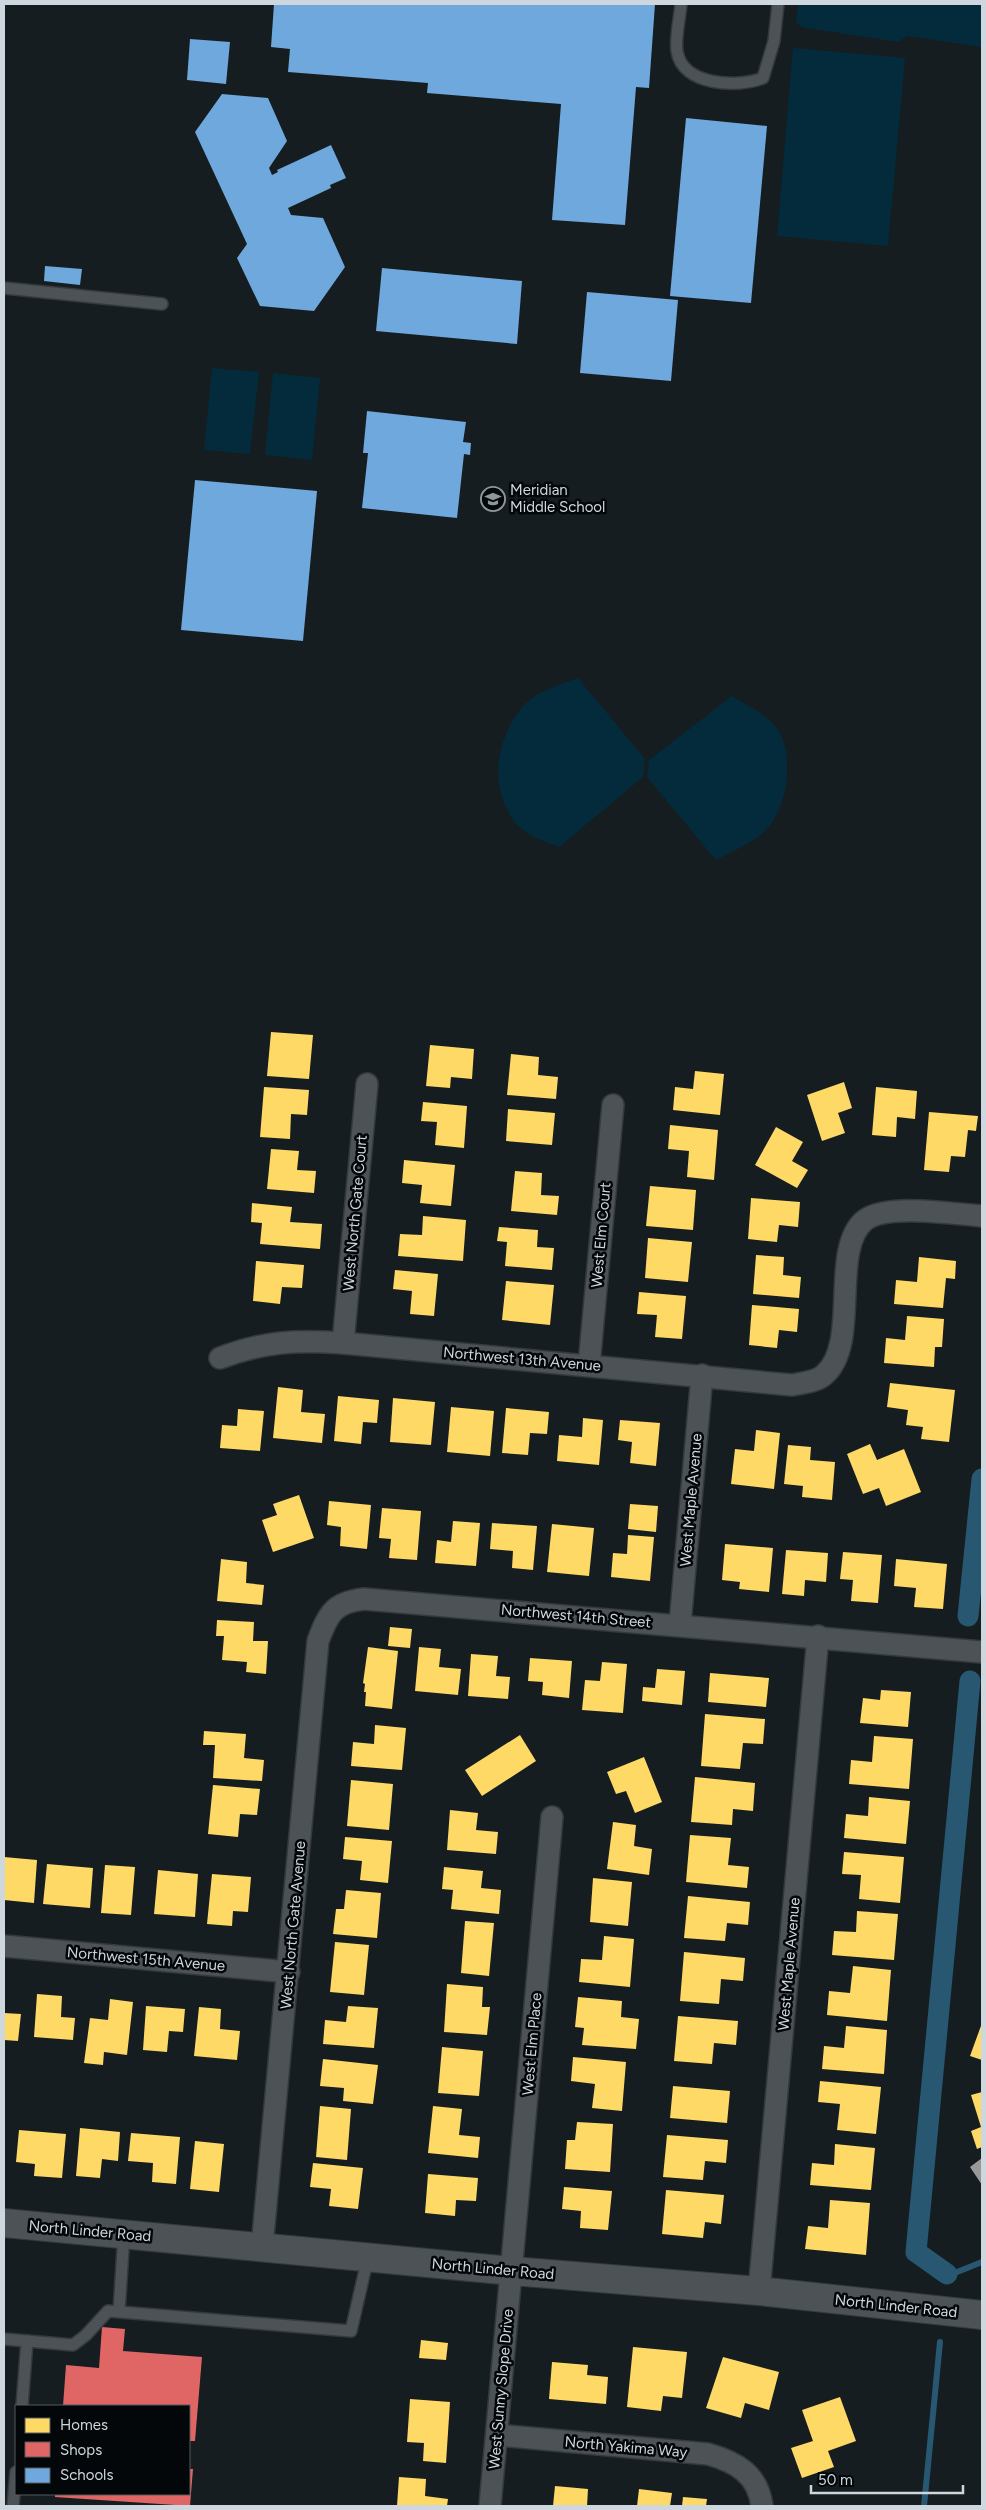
<svg xmlns="http://www.w3.org/2000/svg" width="986" height="2510" viewBox="0 0 986 2510" font-family="Figtree,sans-serif">
	<style>
		.green { fill: #042b3c }
		.homes { fill: #ffd966 }
		.shops { fill: #e06666 }
		.schools { fill: #6fa8dc }
		.industry { fill: #999 }
		.lines { fill: none; stroke-linecap: round; stroke-linejoin: round }
		.stream { stroke: #285871; stroke-width: 6 }
		.canal { stroke: #285871; stroke-width: 21 }
		.lane-casing { stroke: #33393c; stroke-width: 14 }
		.street-casing { stroke: #33393c; stroke-width: 24 }
		.secondary-casing { stroke: #33393c; stroke-width: 30 }
		.lane { stroke: #4c5255; stroke-width: 11 }
		.street { stroke: #4c5255; stroke-width: 21 }
		.secondary { stroke: #4c5255; stroke-width: 28 }
		.labels { text-anchor: middle; dominant-baseline: central; stroke-width: 5; stroke-linejoin: round; paint-order: stroke }
		.poi-label { font-size: 15px; fill: #ced7dd; stroke: #03070a; text-anchor: start }
		.street-label { font-size: 15px; fill: #ced7dd; stroke: #03070a }
	</style>
	<rect width="100%" height="100%" fill="#151d21"/>
	<g class="green">
		<path d="M798,4H982V47L907,36L898,42L801,27L796,21Z"/>
		<path d="M793,48L905,58L888,246L777,236Z"/>
		<path d="M212,368L259,372L250,454L204,450Z"/>
		<path d="M273,373L320,378L312,460L265,455Z"/>
		<path d="M578,678L645,759L643,777L559,847C543,841 528,836 516,824C511,819 509,812 506,807C491,776 499,738 519,711C533,692 558,685 578,678Z"/>
		<path d="M732,696C746,705 769,715 778,730C795,756 787,809 766,830C753,843 732,851 716,860L647,777L649,760Z"/>
	</g>
	<g class="homes">
		<path d="M271,1032L313,1035L309,1079L267,1076Z"/>
		<path d="M430,1045L474,1049L472,1079L451,1077L450,1088L426,1086Z"/>
		<path d="M511,1054L539,1057L538,1075L558,1077L556,1099L507,1095Z"/>
		<path d="M695,1071L724,1074L720,1115L673,1110L675,1087L693,1089Z"/>
		<path d="M844,1082L852,1108L838,1113L845,1133L822,1141L807,1095Z"/>
		<path d="M264,1087L309,1090L307,1115L291,1114L290,1139L260,1137Z"/>
		<path d="M876,1087L917,1091L915,1119L897,1117L896,1137L872,1135Z"/>
		<path d="M423,1102L467,1106L464,1148L435,1145L437,1122L421,1121Z"/>
		<path d="M508,1109L555,1113L552,1145L506,1141Z"/>
		<path d="M929,1112L978,1116L976,1131L968,1130L965,1157L951,1156L949,1172L924,1170Z"/>
		<path d="M670,1125L718,1130L714,1180L687,1177L689,1151L668,1149Z"/>
		<path d="M776,1127L803,1142L792,1161L808,1170L797,1188L755,1165Z"/>
		<path d="M271,1149L299,1151L297,1170L316,1171L314,1193L267,1189Z"/>
		<path d="M404,1160L455,1165L451,1206L420,1203L422,1185L402,1183Z"/>
		<path d="M515,1171L542,1173L541,1195L559,1196L557,1215L511,1211Z"/>
		<path d="M650,1186L696,1190L693,1230L646,1226Z"/>
		<path d="M751,1198L800,1202L798,1227L779,1225L777,1242L748,1239Z"/>
		<path d="M252,1203L292,1207L290,1222L322,1224L320,1249L260,1244L262,1223L251,1222Z"/>
		<path d="M423,1216L466,1220L463,1261L398,1256L400,1234L422,1235Z"/>
		<path d="M499,1227L538,1230L537,1247L554,1248L552,1270L505,1266L507,1242L497,1241Z"/>
		<path d="M648,1238L692,1242L688,1282L645,1278Z"/>
		<path d="M756,1255L784,1257L783,1275L801,1277L799,1298L753,1294Z"/>
		<path d="M919,1257L956,1261L955,1279L946,1278L943,1308L894,1304L896,1280L917,1282Z"/>
		<path d="M256,1261L304,1265L302,1288L282,1287L280,1304L253,1301Z"/>
		<path d="M395,1270L438,1274L434,1316L410,1314L412,1291L393,1289Z"/>
		<path d="M506,1281L554,1285L550,1325L502,1320Z"/>
		<path d="M639,1292L686,1296L682,1339L655,1337L657,1315L637,1314Z"/>
		<path d="M752,1305L799,1309L797,1332L779,1330L777,1348L749,1345Z"/>
		<path d="M907,1316L944,1319L942,1347H935L934,1367L884,1363L886,1338L905,1340Z"/>
		<path d="M890,1383L955,1390L949,1442L921,1439L923,1427L906,1425L908,1410L887,1407Z"/>
		<path d="M278,1387L303,1390L301,1412L325,1414L322,1443L273,1438Z"/>
		<path d="M338,1396L379,1400L377,1423L363,1422L361,1444L334,1441Z"/>
		<path d="M393,1398L435,1402L431,1445L390,1442Z"/>
		<path d="M451,1407L494,1411L490,1456L447,1452Z"/>
		<path d="M506,1408L549,1412L547,1434L530,1433L528,1455L502,1453Z"/>
		<path d="M238,1409L264,1411L260,1451L220,1448L222,1425L237,1426Z"/>
		<path d="M583,1418L603,1420L599,1465L557,1461L559,1435L582,1437Z"/>
		<path d="M620,1420L660,1423L656,1466L630,1463L632,1442L618,1440Z"/>
		<path d="M756,1430L780,1433L774,1489L731,1484L735,1449L754,1451Z"/>
		<path d="M870,1444L877,1460L904,1449L921,1492L886,1506L879,1488L863,1494L847,1454Z"/>
		<path d="M788,1445L811,1447L810,1460L835,1462L832,1500L802,1497L803,1486L784,1484Z"/>
		<path d="M299,1495L314,1538L273,1552L262,1520L277,1515L273,1504Z"/>
		<path d="M329,1501L371,1505L367,1549L340,1546L341,1527L327,1525Z"/>
		<path d="M630,1504L658,1506L656,1532L628,1529Z"/>
		<path d="M382,1508L421,1511L417,1560L389,1558L391,1539L379,1538Z"/>
		<path d="M453,1521L480,1523L476,1566L435,1563L437,1540L451,1542Z"/>
		<path d="M492,1523L537,1526L533,1570L512,1568L513,1551L490,1549Z"/>
		<path d="M552,1524L594,1528L589,1576L547,1572Z"/>
		<path d="M628,1535L654,1537L650,1581L611,1577L613,1553L627,1554Z"/>
		<path d="M725,1544L773,1548L769,1592L739,1589L740,1582L722,1580Z"/>
		<path d="M786,1550L828,1553L826,1582L805,1580L804,1596L782,1594Z"/>
		<path d="M843,1552L882,1555L878,1603L851,1601L853,1580L840,1579Z"/>
		<path d="M221,1559L247,1562L246,1583L264,1585L262,1605L217,1601Z"/>
		<path d="M896,1559L947,1564L943,1609L914,1607L916,1588L894,1586Z"/>
		<path d="M217,1620L254,1622L253,1641H268L266,1674L246,1672L247,1662L222,1660L224,1636H216Z"/>
		<path d="M390,1627L412,1629L410,1648L388,1646Z"/>
		<path d="M368,1647L398,1651L392,1709L365,1706L366,1692H364L365,1684L363,1683Z"/>
		<path d="M419,1647L441,1649L439,1667L461,1669L458,1695L415,1691Z"/>
		<path d="M471,1654L498,1656L496,1676L510,1677L508,1699L468,1696Z"/>
		<path d="M530,1658L572,1661L569,1698L542,1695L543,1682L528,1681Z"/>
		<path d="M602,1662L627,1664L623,1713L582,1710L585,1680L600,1681Z"/>
		<path d="M657,1669L685,1671L682,1705L642,1701L643,1687L655,1688Z"/>
		<path d="M710,1673L769,1678L766,1707L708,1702Z"/>
		<path d="M881,1690L911,1692L908,1727L860,1723L863,1698L880,1700Z"/>
		<path d="M705,1714L765,1719L763,1744L743,1743L740,1769L701,1766Z"/>
		<path d="M375,1725L406,1728L402,1770L351,1766L353,1742L374,1744Z"/>
		<path d="M204,1731L246,1734L244,1758L264,1760L262,1781L213,1778L215,1745H203Z"/>
		<path d="M520,1735L536,1761L482,1796L465,1770Z"/>
		<path d="M874,1736L913,1739L909,1789L849,1784L851,1760L872,1762Z"/>
		<path d="M644,1757L662,1802L635,1813L626,1791L616,1794L607,1772Z"/>
		<path d="M695,1777L755,1783L753,1811L733,1809L732,1825L691,1822Z"/>
		<path d="M351,1780L393,1784L389,1830L347,1826Z"/>
		<path d="M213,1785L260,1789L257,1815L240,1814L238,1837L208,1834Z"/>
		<path d="M869,1797L910,1801L906,1844L844,1838L846,1814L868,1816Z"/>
		<path d="M450,1810L478,1813L476,1830L498,1832L496,1854L447,1850Z"/>
		<path d="M613,1822L636,1825L634,1846L652,1849L649,1875L607,1869Z"/>
		<path d="M690,1835L731,1838L728,1865L749,1867L747,1888L686,1882Z"/>
		<path d="M345,1837L392,1841L388,1883L360,1880L362,1861L343,1859Z"/>
		<path d="M844,1852L904,1857L900,1903L859,1899L861,1875L842,1874Z"/>
		<path d="M4,1857L37,1860L34,1903L4,1900Z"/>
		<path d="M47,1864L93,1868L90,1908L43,1904Z"/>
		<path d="M105,1865L135,1867L131,1915L101,1913Z"/>
		<path d="M444,1867L483,1871L481,1888L501,1890L499,1914L451,1909L453,1890L442,1889Z"/>
		<path d="M158,1870L198,1874L195,1917L154,1914Z"/>
		<path d="M212,1874L251,1877L248,1912L233,1911L232,1926L207,1924Z"/>
		<path d="M593,1878L632,1882L628,1926L590,1922Z"/>
		<path d="M346,1890L381,1893L377,1938L333,1934L336,1909H344Z"/>
		<path d="M688,1896L750,1902L748,1925L727,1923L725,1941L684,1938Z"/>
		<path d="M857,1911L898,1914L894,1960L832,1955L834,1931L856,1932Z"/>
		<path d="M465,1921L494,1923L489,1976L461,1973Z"/>
		<path d="M604,1936L634,1939L630,1987L579,1982L581,1959L602,1960Z"/>
		<path d="M335,1942L369,1945L364,1995L330,1992Z"/>
		<path d="M684,1952L745,1958L743,1981L721,1979L719,2004L680,2001Z"/>
		<path d="M853,1966L891,1970L887,2021L827,2015L829,1991L850,1993Z"/>
		<path d="M447,1984L483,1987L482,2007H490L487,2035L444,2032Z"/>
		<path d="M37,1994L62,1996L61,2017L75,2018L73,2040L34,2037Z"/>
		<path d="M578,1997L622,2001L621,2017L639,2019L636,2049L582,2045L584,2028L575,2027Z"/>
		<path d="M110,1999L133,2002L127,2055L104,2052L103,2065L84,2063L90,2018L108,2020Z"/>
		<path d="M146,2006L185,2009L183,2032L169,2031L167,2052L143,2050Z"/>
		<path d="M348,2006L378,2008L374,2048L323,2044L325,2020L346,2022Z"/>
		<path d="M199,2007L221,2009L220,2029L240,2031L237,2060L194,2056Z"/>
		<path d="M4,2013L21,2014L18,2041L4,2040Z"/>
		<path d="M678,2016L738,2021L736,2045L714,2043L712,2064L674,2061Z"/>
		<path d="M982,2023V2060L970,2056Z"/>
		<path d="M846,2026L887,2030L884,2074L822,2069L824,2046L844,2048Z"/>
		<path d="M442,2047L483,2051L479,2096L438,2093Z"/>
		<path d="M573,2057L626,2062L622,2111L592,2108L595,2084L571,2081Z"/>
		<path d="M323,2059L378,2065L373,2104L343,2101L344,2088L320,2086Z"/>
		<path d="M820,2081L881,2087L876,2134L837,2130L840,2104L818,2102Z"/>
		<path d="M673,2086L730,2091L727,2123L670,2118Z"/>
		<path d="M982,2092V2147L977,2149L971,2131L981,2127L971,2095Z"/>
		<path d="M320,2106L351,2109L347,2160L316,2157Z"/>
		<path d="M433,2106L462,2109L459,2135L480,2137L478,2158L428,2153Z"/>
		<path d="M577,2122L613,2124L610,2172L565,2169L567,2140H575Z"/>
		<path d="M80,2128L120,2132L118,2161L102,2159L100,2178L76,2176Z"/>
		<path d="M19,2130L66,2134L62,2178L34,2176L35,2164L16,2162Z"/>
		<path d="M131,2133L180,2137L176,2184L152,2182L153,2163L128,2161Z"/>
		<path d="M667,2135L728,2140L726,2163L705,2161L703,2180L663,2177Z"/>
		<path d="M195,2141L224,2144L219,2192L190,2189Z"/>
		<path d="M835,2144L875,2148L871,2190L810,2185L812,2163L834,2165Z"/>
		<path d="M313,2163L363,2168L358,2209L329,2206L331,2189L310,2187Z"/>
		<path d="M428,2174L478,2178L476,2201L456,2200L455,2216L425,2213Z"/>
		<path d="M564,2187L612,2191L608,2230L580,2228L581,2211L562,2209Z"/>
		<path d="M666,2190L724,2195L721,2224L705,2222L703,2238L662,2234Z"/>
		<path d="M830,2200L870,2203L866,2255L805,2249L808,2226L828,2228Z"/>
		<path d="M421,2340L448,2343L446,2360L419,2358Z"/>
		<path d="M633,2347L687,2352L682,2398L663,2396L661,2411L627,2407Z"/>
		<path d="M723,2357L779,2372L769,2410L745,2403L741,2418L706,2408Z"/>
		<path d="M552,2362L588,2365L587,2375L608,2377L606,2404L549,2399Z"/>
		<path d="M840,2397L856,2441L828,2451L834,2467L802,2478L791,2448L813,2441L802,2410Z"/>
		<path d="M410,2399L450,2402L446,2463L423,2461L424,2443L407,2442Z"/>
		<path d="M399,2477L426,2479L425,2496L448,2499L447,2506H397Z"/>
		<path d="M555,2486L588,2489L587,2506H553Z"/>
		<path d="M639,2489L672,2493L670,2506H637Z"/>
		<path d="M683,2497L707,2499L706,2506H682Z"/>
	</g>
	<g class="shops">
		<path d="M102,2327L125,2329L123,2351L202,2357L195,2441H189V2406H63L66,2365L99,2368Z"/>
		<path d="M189,2469H193L190,2506L55,2497V2494H189Z"/>
	</g>
	<g class="schools">
		<path d="M274,4H655L649,88L636,87L625,225L552,220L561,104L427,93L428,83L288,72L290,49L271,47Z"/>
		<path d="M190,39L230,42L226,84L187,80Z"/>
		<path d="M222,94L268,98L287,141L269,168L272,175L278,172L277,170L331,145L346,178L330,185L331,188L288,208L291,215L323,218L345,267L314,311L260,306L237,258L247,244L195,132Z"/>
		<path d="M686,118L767,126L751,303L670,296Z"/>
		<path d="M45,266L82,269L80,285L44,281Z"/>
		<path d="M382,268L522,281L517,344L376,331Z"/>
		<path d="M587,292L678,300L671,381L580,373Z"/>
		<path d="M367,411L466,422L463,442L471,443L470,455L464,454L457,518L362,508L368,453H363Z"/>
		<path d="M195,480L317,491L303,641L181,630Z"/>
	</g>
	<path class="industry" d="M982,2158V2185L970,2167Z"/>
	<g class="lines">
		<g class="stream">
			<path d="M947,2276L982,2262"/>
			<path d="M924,2506L940,2342"/>
		</g>
		<g class="canal">
			<path d="M968,1616L982,1479"/>
			<path d="M947,2274L916,2252L970,1681"/>
		</g>
		<defs>
			<g id="lane">
				<path d="M681,4C680,18 675,36 677,51C682,86 738,88 763,78L774,41L778,4"/>
				<path d="M4,288L162,304"/>
				<path d="M119,2311L124,2234"/>
				<path d="M4,2339L73,2345L86,2335L108,2311L351,2331L368,2257"/>
				<path d="M22,2406L27,2341"/>
				<path d="M13,2506L16,2472"/>
			</g>
			<g id="street">
				<path d="M343,1343L367,1084"/>
				<path d="M220,1358C265,1341 296,1340 343,1343L792,1385C802,1383 816,1382 824,1375C861,1344 829,1249 865,1220C887,1203 955,1214 982,1216"/>
				<path d="M589,1365L613,1105"/>
				<path d="M680,1624L702,1375"/>
				<path d="M4,1946L289,1972"/>
				<path d="M262,2247L318,1641C328,1614 334,1602 364,1599L982,1652"/>
				<path d="M759,2291L818,1636"/>
				<path d="M497,2435L708,2454C736,2462 758,2474 762,2506"/>
				<path d="M490,2506L552,1817"/>
			</g>
			<path id="secondary" d="M4,2223L512,2271L759,2291L982,2315"/>
		</defs>
		<use href="#lane" class="lane-casing"/>
		<use href="#street" class="street-casing"/>
		<use href="#secondary" class="secondary-casing"/>
		<use href="#lane" class="lane"/>
		<use href="#street" class="street"/>
		<use href="#secondary" class="secondary"/>
	</g>
	<defs>
		<symbol id="school-ring" viewBox="-11 -11 22 22"><circle r="9.5" fill="#03070a" stroke="#8d969b" stroke-width="1.5"/><path d="M0-5L7-2L0 1L-7-2ZM-4 1L0 2.5L4 1V4Q0 6-4 4Z" fill="#8d969b"/></symbol>
	</defs>
	<g fill-rule="evenodd">
		<use href="#school-ring" x="479" y="485" width="28" height="28"/>
	</g>
	<g class="labels">
		<g class="poi-label">
			<text x="510" y="490">Meridian<tspan x="510" dy="17">Middle School</tspan></text>
		</g>
		<g class="street-label">
			<text transform="translate(355 1213) rotate(-85)">West North Gate Court</text>
			<text transform="translate(601 1235) rotate(-85)">West Elm Court</text>
			<text transform="translate(522 1359) rotate(5)">Northwest 13th Avenue</text>
			<text transform="translate(691 1500) rotate(-85)">West Maple Avenue</text>
			<text transform="translate(576 1616) rotate(5)">Northwest 14th Street</text>
			<text transform="translate(293 1925) rotate(-85)">West North Gate Avenue</text>
			<text transform="translate(146 1959) rotate(5)">Northwest 15th Avenue</text>
			<text transform="translate(789 1964) rotate(-85)">West Maple Avenue</text>
			<text transform="translate(532 2044) rotate(-85)">West Elm Place</text>
			<text transform="translate(90 2231) rotate(5)">North Linder Road</text>
			<text transform="translate(493 2269) rotate(5)">North Linder Road</text>
			<text transform="translate(896 2306) rotate(6)">North Linder Road</text>
			<text transform="translate(501 2389) rotate(-85)">West Sunny Slope Drive</text>
			<text transform="translate(626 2447) rotate(5)">North Yakima Way</text>
		</g>
	</g>
	<rect width="986" height="2510" fill="none" stroke="#ced7dd" stroke-width="10"/>
	<rect x="15" y="2405" width="175" height="90" fill="#03070a" stroke="#545a5e"/>
	<rect x="25" y="2418" width="25" height="15" fill="#ffd966" stroke="#545a5e"/>
	<text x="60" y="2430" font-size="15" fill="#ced7dd">Homes</text>
	<rect x="25" y="2442" width="25" height="15" fill="#e06666" stroke="#545a5e"/>
	<text x="60" y="2455" font-size="15" fill="#ced7dd">Shops</text>
	<rect x="25" y="2468" width="25" height="15" fill="#6fa8dc" stroke="#545a5e"/>
	<text x="60" y="2480" font-size="15" fill="#ced7dd">Schools</text>
	<path d="M811 2485v8h152v-8" fill="none" stroke="#ced7dd" stroke-width="2.5"/>
	<text x="818" y="2485" font-size="15" fill="#ced7dd" stroke="#03070a" stroke-width="4" paint-order="stroke">50 m</text>
</svg>
